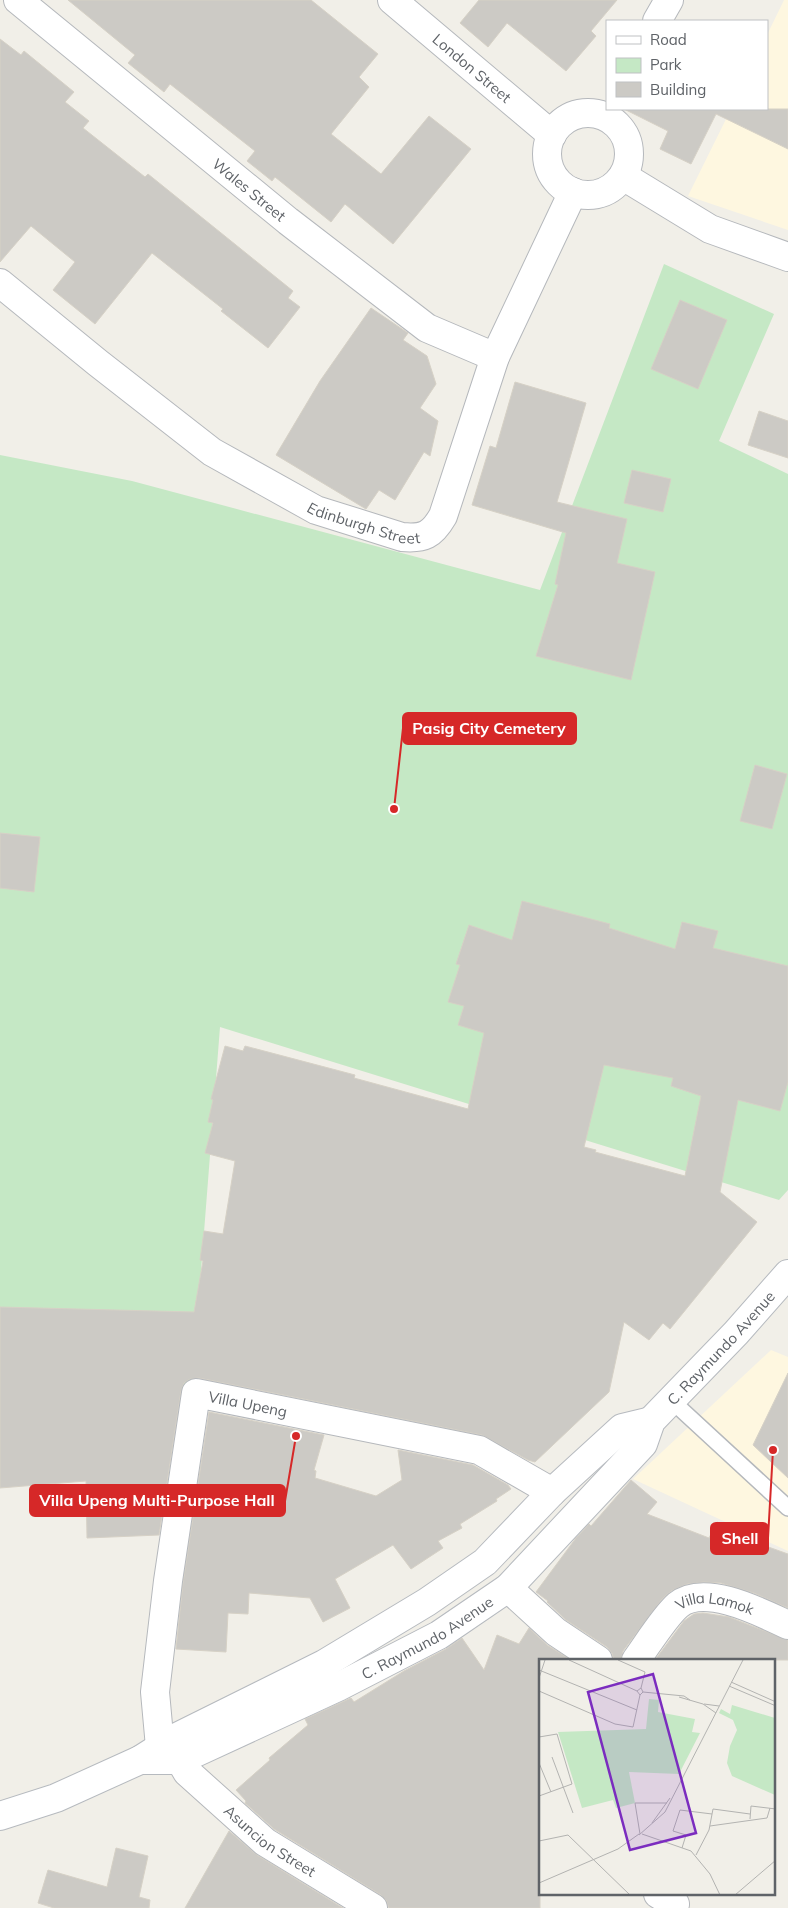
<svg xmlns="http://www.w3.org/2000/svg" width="788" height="1908" viewBox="0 0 788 1908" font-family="Mulish,sans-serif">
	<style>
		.commercial { fill: #fef7e0 }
		.green { fill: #c5e8c5 }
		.building { fill: #cccac5; stroke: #d6d1c6; fill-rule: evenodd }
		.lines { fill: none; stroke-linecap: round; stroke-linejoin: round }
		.lane-casing { stroke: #b5b8bc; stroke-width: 18 }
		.street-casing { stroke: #b5b8bc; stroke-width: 30 }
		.secondary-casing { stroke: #b6babf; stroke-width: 30 }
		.lane { stroke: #fff; stroke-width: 15 }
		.street { stroke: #fff; stroke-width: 28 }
		.secondary { stroke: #fff; stroke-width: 28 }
		.labels { text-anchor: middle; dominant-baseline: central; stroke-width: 4; stroke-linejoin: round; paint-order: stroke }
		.street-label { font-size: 15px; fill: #5f6368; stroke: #fff }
		.inset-road { fill: none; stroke: #b3b3b1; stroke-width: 1 }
		.view { fill: #7b2cbf; fill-opacity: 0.15; stroke: #7b2cbf; stroke-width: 2.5 }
		.inset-edge { fill: none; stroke: #5f6368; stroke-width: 2.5 }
		.leader { fill: none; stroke: #d62828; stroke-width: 2 }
		.callout-dot { fill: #d62828; stroke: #fff; stroke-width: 2 }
		.callout { fill: #d62828; stroke: #d62828; stroke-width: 2 }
		.callout-label { font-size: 16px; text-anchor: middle; font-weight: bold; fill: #fff }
	</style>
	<rect width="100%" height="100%" fill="#f1efe8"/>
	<g class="commercial">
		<path d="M784,0H788V230L688,196L731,109H767V35Z"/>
		<path d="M771,1350L788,1357V1551L633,1479Z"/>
	</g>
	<path class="green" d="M664,264L774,314L719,441L788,474V1190L779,1200L220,1027L192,1386L0,1391V455L132,481L540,590Z"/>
	<g class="building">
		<path d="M68,0H311L378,54L359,77L369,87L331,134L381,174L429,116L471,149L393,244L345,204L331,222L275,177L272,181L247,161L255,151L170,84L164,92L128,63L135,55Z"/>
		<path d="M479,0H617L591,31L596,36L566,71L507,23L488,47L460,23Z"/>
		<path d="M0,39L21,55L24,51L74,92L65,102L89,121L83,128L145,177L148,174L293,291L288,298L300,307L268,348L221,311L223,309L152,253L95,324L53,290L75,262L31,226L0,262Z"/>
		<path d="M624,109H788V149L716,114L691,164L660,149L668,131Z"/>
		<path d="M680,300L727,320L698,389L651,369Z"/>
		<path d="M371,308L408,333L403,340L427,356L436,384L420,408L438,421L430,456L424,452L395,500L379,490L366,509L276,455L320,381Z"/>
		<path d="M515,382L586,403L557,502L627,519L617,563L655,572L631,680L536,656L558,585L555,584L566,533L472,505L490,446L496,448Z"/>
		<path d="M759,411L788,421V458L748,445Z"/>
		<path d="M632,470L671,479L663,512L624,503Z"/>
		<path d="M755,765L787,774L772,829L740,821Z"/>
		<path d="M0,833L40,837L34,892L0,888Z"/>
		<path d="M522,901L610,924L609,928L675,949L682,922L718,931L713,948L788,966V1082L780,1111L738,1100L720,1192L757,1222L670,1329L663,1323L649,1340L624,1322L609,1392L535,1462L528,1460L482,1435L199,1378L190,1379L184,1383L181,1391L159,1535L87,1538L86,1481L0,1488V1307L194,1312L203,1261L200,1260L204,1231L223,1234L235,1161L205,1153L213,1123L208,1122L213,1100L211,1099L225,1046L243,1051L245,1046L355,1075L354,1078L468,1109L484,1033L458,1025L464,1006L448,1002L460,965L456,964L469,925L512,940ZM604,1065L673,1078L671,1086L701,1096L685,1176L595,1152L596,1150L584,1147Z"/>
		<path d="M788,1373V1478L753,1445Z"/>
		<path d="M209,1412L324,1435L314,1470L316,1471L315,1478L376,1496L402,1480L398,1450L473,1465L508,1485L511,1489L496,1499L497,1501L460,1524L462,1528L438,1541L443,1548L411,1569L393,1545L335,1579L350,1608L323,1622L310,1598L249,1593L248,1614L228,1613L226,1652L176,1649L183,1583Z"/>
		<path d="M631,1480L657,1502L647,1514L709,1538L717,1522L760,1544L788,1554V1608L754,1593L721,1583L704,1582L687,1584L671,1591L662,1599L623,1651L621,1660H614L612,1653L607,1647L566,1620L547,1602L548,1601L536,1592L576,1538L589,1524L591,1526Z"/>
		<path d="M703,1613L729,1617L788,1640V1660H655L684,1621L694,1614Z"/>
		<path d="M529,1628L547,1645L571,1660H540V1908H389L386,1900L381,1895L274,1829L245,1803L246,1801L236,1790L270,1760L269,1758L308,1725L305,1719L351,1698L354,1702L404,1671L446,1649L462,1638L484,1670L497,1635L519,1644Z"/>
		<path d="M229,1831L257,1855L343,1908H185Z"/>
		<path d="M116,1848L148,1856L139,1897L150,1900L149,1908H54L38,1903L48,1870L107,1887Z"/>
	</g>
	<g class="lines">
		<defs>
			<path id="lane" d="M672,1401L788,1508"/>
			<g id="street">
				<path id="s1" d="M18,0L288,221L427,328L495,357"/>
				<path id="s2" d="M392,0L552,135"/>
				<path d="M657,21L669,0"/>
				<circle cx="588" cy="154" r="41"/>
				<path d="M623,176L710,229L788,257"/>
				<path id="s3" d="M0,283L98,363L212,452L316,510L402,537C424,539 432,535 443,516L495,357L573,192"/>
				<path d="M508,1588L556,1632L598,1660"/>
				<path id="s4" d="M636,1660C647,1645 665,1616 678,1605C705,1583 762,1613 788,1625"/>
				<path id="s5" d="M160,1747L155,1692L168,1581L196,1393L479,1450L552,1492"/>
				<path id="s6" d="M180,1760L187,1772L265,1842L373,1908"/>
				<path d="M658,1894L675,1904L672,1908"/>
			</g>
			<g id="secondary">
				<path id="s7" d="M140,1760H180L338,1687L439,1635L508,1588L643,1444L651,1421L736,1333L788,1274"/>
				<path d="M0,1816L56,1798L140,1760L173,1739L324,1664L427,1602L485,1562L552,1492L622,1428L651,1421"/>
			</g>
		</defs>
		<use href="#lane" class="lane-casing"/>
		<use href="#street" class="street-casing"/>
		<use href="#secondary" class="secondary-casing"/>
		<use href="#lane" class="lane"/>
		<use href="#street" class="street"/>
		<use href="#secondary" class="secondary"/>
	</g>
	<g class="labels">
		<g class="street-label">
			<text stroke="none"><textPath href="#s2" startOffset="105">London Street</textPath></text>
			<text stroke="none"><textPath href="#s1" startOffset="299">Wales Street</textPath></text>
			<text stroke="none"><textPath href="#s3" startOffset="440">Edinburgh Street</textPath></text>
			<text stroke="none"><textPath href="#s7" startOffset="734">C. Raymundo Avenue</textPath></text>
			<text stroke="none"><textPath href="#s5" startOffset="410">Villa Upeng</textPath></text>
			<text stroke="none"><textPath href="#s4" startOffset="108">Villa Lamok</textPath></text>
			<text stroke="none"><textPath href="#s7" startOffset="316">C. Raymundo Avenue</textPath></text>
			<text stroke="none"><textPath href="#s6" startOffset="122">Asuncion Street</textPath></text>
		</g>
	</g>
	<g transform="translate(539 1659)">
		<rect width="236" height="236" fill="#f1efe8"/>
		<path d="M110,40L120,41L119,53L156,60L153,73L161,74L140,115L90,113L96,144L77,149L74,141L43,149L19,73L107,70ZM193,46L236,59V136L193,117L188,104L191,87L198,71L194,61L180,54L182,50L191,55Z" fill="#c5e8c5"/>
		<path class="inset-road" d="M30,1L98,32M79,1L106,13L102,29M0,11L98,51M0,19L6,1M192,23L237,43M190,27L237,47M0,32L76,65L94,68L101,36L104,33L102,29L98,32L101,36M104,33L145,37L151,41M140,38L164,45L177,54M165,45L180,47M0,78L18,75L33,125L0,137M13,98L34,154M0,104L12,133M211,160L212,147L237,150M113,164L131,139M171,167L228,159L231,149M101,175L96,144H128M103,175L152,192L171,215L181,236M100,176L126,153L204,1M0,182L29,176L91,236M143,189L147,176L134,172L141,151L173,155M157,196L170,171L174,150L211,155M0,224L79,190L100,175M196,236L237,201"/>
		<path class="view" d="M114,15L157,174L91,191L49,33Z"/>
		<rect width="236" height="236" class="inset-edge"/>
	</g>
	<path class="leader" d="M394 809L403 728M296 1436L285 1501M773 1450L768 1538"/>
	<g class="callout-dot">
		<circle cx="394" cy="809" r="5"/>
		<circle cx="296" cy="1436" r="5"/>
		<circle cx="773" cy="1450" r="5"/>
	</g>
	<g class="callout">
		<rect x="403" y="713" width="173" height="31" rx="5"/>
		<rect x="30" y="1485" width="255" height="31" rx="5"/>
		<rect x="711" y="1523" width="57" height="31" rx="5"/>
	</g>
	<g class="callout-label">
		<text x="489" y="734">Pasig City Cemetery</text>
		<text x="157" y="1506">Villa Upeng Multi-Purpose Hall</text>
		<text x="740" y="1544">Shell</text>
	</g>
	<rect x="606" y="20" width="162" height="90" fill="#ffffff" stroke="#bfc1c3"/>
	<rect x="616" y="36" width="25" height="8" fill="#ffffff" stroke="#bfc1c3"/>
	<text x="650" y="45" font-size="15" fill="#5f6368">Road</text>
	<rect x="616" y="58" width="25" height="15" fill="#c5e8c5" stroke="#bfc1c3"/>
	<text x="650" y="70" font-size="15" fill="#5f6368">Park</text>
	<rect x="616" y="82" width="25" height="15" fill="#cccac5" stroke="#bfc1c3"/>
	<text x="650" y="95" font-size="15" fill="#5f6368">Building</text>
</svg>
